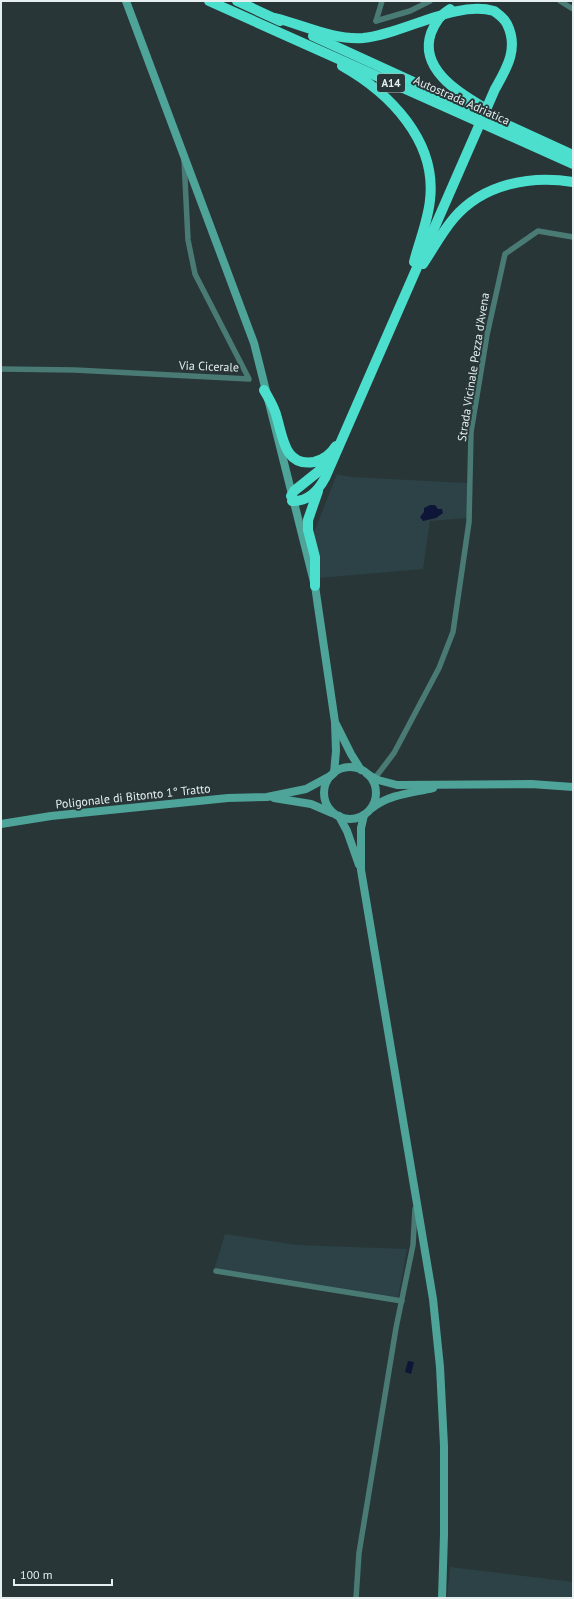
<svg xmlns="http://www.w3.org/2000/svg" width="574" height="1599" viewBox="0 0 574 1599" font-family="'PT Sans',sans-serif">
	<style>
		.built { fill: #2d4246 }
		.water { fill: #0d1637 }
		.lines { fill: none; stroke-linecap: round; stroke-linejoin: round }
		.street { stroke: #497b74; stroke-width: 5.5 }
		.secondary { stroke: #4ea498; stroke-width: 8 }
		.highway { stroke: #4ddfce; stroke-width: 10 }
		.labels { text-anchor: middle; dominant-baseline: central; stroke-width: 4; stroke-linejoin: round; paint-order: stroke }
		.shield { fill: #283638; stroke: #adb8b9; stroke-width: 1 }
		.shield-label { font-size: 11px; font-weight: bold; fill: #e6eff0 }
		.street-label { font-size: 12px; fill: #e6eff0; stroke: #283638 }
	</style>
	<rect width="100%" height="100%" fill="#283638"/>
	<g class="built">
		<path d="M337,474L350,477L467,483V518L430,521L423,569L319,578L313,535Z"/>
		<path d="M225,1234L297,1245L407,1249L398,1298L214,1270Z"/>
		<path d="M450,1567L573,1582V1598H447Z"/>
	</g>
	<g class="water">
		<path d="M430,505H435L438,509H442L443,513L436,518L423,521L420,517L424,512V508Z"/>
		<path d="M408,1361L414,1362L411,1374L405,1372Z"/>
	</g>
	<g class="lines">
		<g class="street">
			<path d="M560,1L573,9"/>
			<path d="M376,21L410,11L430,1"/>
			<path d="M376,21L382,1"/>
			<path d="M1,369L75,370L249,379L195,274L188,240L184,159"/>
			<path d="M375,778L394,753L439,668L453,632L469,522L471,432L487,335L505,254L538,231L573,237"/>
			<path d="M216,1271L402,1301"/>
			<path d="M356,1598L359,1553L396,1328L413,1245L415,1209"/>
		</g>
		<g class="secondary">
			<path d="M126,1L254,343L315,586L335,722L336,751L334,773"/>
			<path d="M336,724L351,754L361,770"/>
			<circle cx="350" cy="793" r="26"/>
			<path d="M367,774L378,780L397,785L531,784L573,787"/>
			<path d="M274,798L311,804L332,813"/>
			<path d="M372,808C390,794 412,793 433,788"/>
			<path d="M364,815L361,828V870L433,1299L440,1367L444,1446V1535L442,1598"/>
			<path d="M339,816L347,831L359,865"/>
			<path d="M1,824L51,816L228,798L267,797L306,789L332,775"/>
		</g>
		<g class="highway">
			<path d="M209,1L573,164"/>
			<path d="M237,1L280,21"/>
			<path d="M450,9C441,14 435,23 431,33C419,68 457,92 483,107"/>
			<path d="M275,18C304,25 332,40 363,38C404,34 455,0 494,11C499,15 504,18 507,24C519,48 507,68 495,89L325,478C318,491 308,502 292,501"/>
			<path d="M313,36L573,155"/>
			<path d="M342,66C390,93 437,141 430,200C428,221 419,242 414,262"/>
			<path d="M423,264C433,249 442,232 454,218C483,184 530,175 573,182"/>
			<path d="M264,390C269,399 275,408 277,418C283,438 285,467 314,462C323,460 331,454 336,446"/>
			<path d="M291,496L294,491L319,471L329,456"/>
			<path d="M315,586V557L308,530V520L318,491"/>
		</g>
	</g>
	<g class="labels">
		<rect class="shield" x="377" y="74" width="28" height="18" rx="3"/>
		<g class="shield-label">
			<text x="391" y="83">A14</text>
		</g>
		<g class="street-label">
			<text transform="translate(462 100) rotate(24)">Autostrada Adriatica</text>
			<text transform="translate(209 366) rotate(2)">Via Cicerale</text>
			<text transform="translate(473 367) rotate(-81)">Strada Vicinale Pezza d'Avena</text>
			<text transform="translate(133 796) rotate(-6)">Poligonale di Bitonto 1° Tratto</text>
		</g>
	</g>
	<rect width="574" height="1599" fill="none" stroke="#e6eff0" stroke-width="4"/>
	<path d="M14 1579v6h98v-6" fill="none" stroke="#e6eff0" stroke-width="2"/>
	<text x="20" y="1579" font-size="12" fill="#e6eff0" stroke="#283638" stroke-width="3" paint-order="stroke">100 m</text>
</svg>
